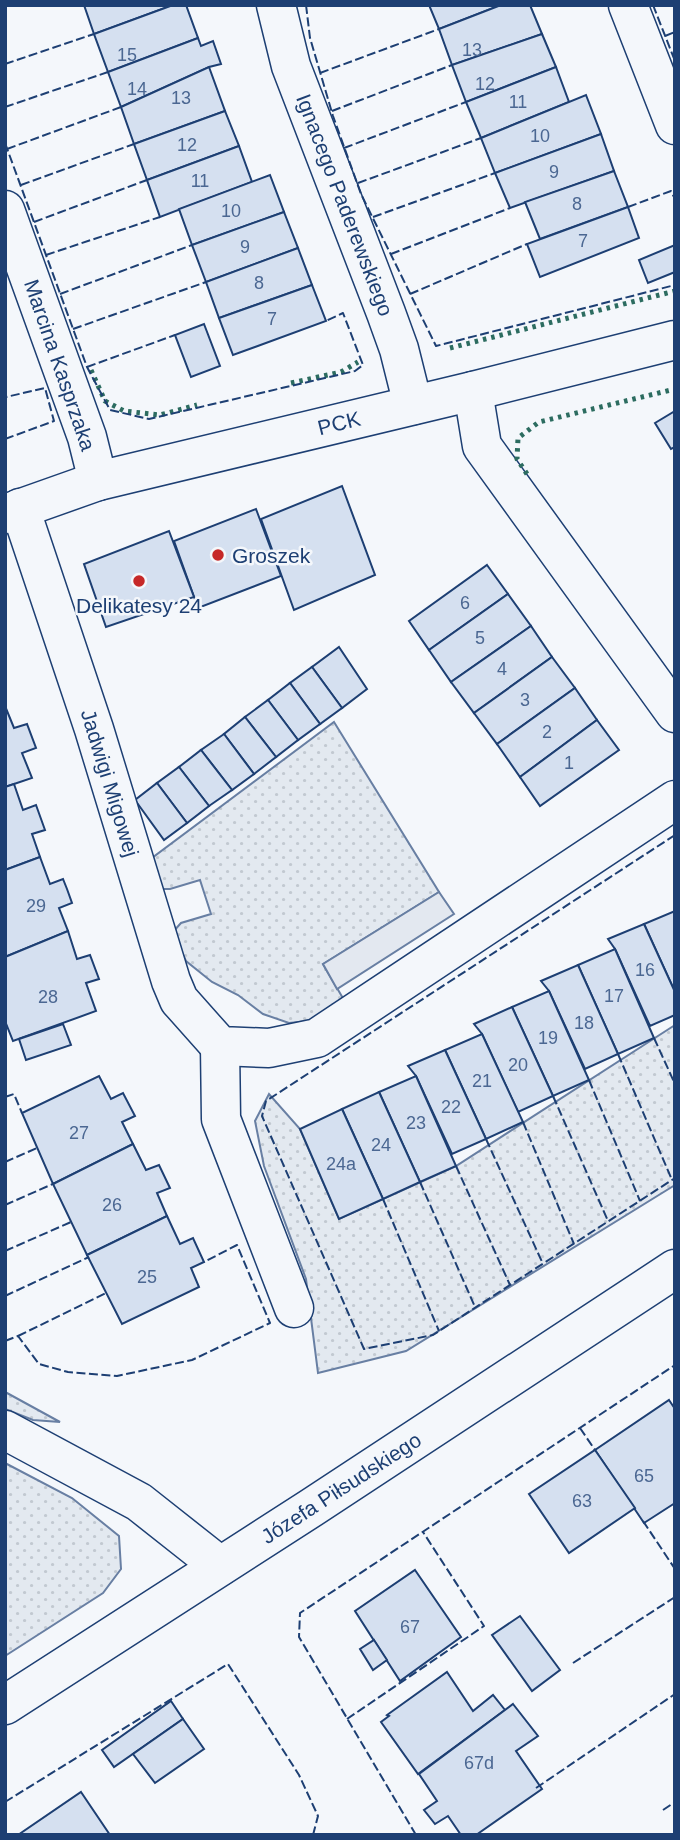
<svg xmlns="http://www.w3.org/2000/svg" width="680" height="1840" viewBox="0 0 680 1840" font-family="Helvetica,sans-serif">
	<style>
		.grass { fill: url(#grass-dots); stroke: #687fa3; stroke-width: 2 }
		.parking { fill: #e3e8f0; stroke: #687fa3; stroke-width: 2 }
		.building { fill: #d5e0f0; stroke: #1d3f73; stroke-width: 2 }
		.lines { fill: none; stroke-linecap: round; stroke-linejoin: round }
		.minor-casing { stroke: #1d3f73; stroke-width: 41 }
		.tertiary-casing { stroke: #1d3f73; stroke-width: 41 }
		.minor { stroke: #f4f7fb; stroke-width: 38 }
		.tertiary { stroke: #f4f7fb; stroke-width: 38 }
		.hedge { stroke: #2c6c60; stroke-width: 5; stroke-dasharray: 3.5 5; stroke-linecap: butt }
		.fence { stroke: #1d3f73; stroke-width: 2; stroke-dasharray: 9 3.5; stroke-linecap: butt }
		.poi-dot { fill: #c62828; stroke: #f4f7fb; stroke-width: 2.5 }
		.labels { text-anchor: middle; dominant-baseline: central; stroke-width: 5; stroke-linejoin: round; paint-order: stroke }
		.number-label { font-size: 18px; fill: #4b6792 }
		.street-label { font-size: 21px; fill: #1d3f73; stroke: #f4f7fb }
		.poi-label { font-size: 21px; fill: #1d3f73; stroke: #f4f7fb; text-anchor: start }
	</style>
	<defs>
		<pattern id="grass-dots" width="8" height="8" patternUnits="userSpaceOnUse" patternTransform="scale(1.75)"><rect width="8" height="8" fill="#e3e9f0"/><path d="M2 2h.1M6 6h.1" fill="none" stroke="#c2c9d1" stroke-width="1.8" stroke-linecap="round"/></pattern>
	</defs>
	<rect width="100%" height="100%" fill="#f4f7fb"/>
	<g class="grass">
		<path d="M334,722L439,892L323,964L344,1000L319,1020L289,1023L263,1014L238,995L212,982L186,961L172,933L181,923L211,914L200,880L170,889H156L148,861Z"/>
		<path d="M675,1025V1185L406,1351L318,1373L306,1279L264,1166L255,1121L269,1094L300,1129L339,1219L456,1166Z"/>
		<path d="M5,1392L7,1393L60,1422L33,1420L5,1409Z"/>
		<path d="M5,1463L72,1498L119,1536L121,1569L103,1593L5,1656Z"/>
	</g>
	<path class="parking" d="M439,892L454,914L337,989L323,964Z"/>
	<g class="building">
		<path d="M84,5H173L94,34Z"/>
		<path d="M173,5H186L198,38L108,72L94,34Z"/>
		<path d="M429,5H501L439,29Z"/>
		<path d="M501,5H530L542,34L452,65L439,29Z"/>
		<path d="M542,34L556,67L466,102L452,65Z"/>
		<path d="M198,38L201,46L213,41L221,64L209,67L121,107L108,72Z"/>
		<path d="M209,67L225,111L134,144L121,107Z"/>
		<path d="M556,67L569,102L481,138L466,102Z"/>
		<path d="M586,95L601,134L495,173L481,138Z"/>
		<path d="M225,111L239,146L147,180L134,144Z"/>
		<path d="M601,134L614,171L510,208L495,173Z"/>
		<path d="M239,146L252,182L160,217L147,180Z"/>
		<path d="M614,171L628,207L540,239L525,202Z"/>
		<path d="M270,175L284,212L192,245L179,209Z"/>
		<path d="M628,207L639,238L540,277L527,244Z"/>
		<path d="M284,212L298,248L206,282L192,245Z"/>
		<path d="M675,245V272L648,283L639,260Z"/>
		<path d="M298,248L312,285L219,318L206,282Z"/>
		<path d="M312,285L326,321L233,355L219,318Z"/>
		<path d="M204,324L220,366L191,377L175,335Z"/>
		<path d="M675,411V447L671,449L655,423Z"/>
		<path d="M342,486L375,575L294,610L261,519Z"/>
		<path d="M256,509L281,576L198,608L174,541Z"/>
		<path d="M169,531L194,597L106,627L84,564Z"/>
		<path d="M487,565L508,594L429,650L409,621Z"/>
		<path d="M508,594L531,626L451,682L429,650Z"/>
		<path d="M531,626L552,657L474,713L451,682Z"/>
		<path d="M339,647L367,689L342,708L312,667Z"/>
		<path d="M552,657L575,688L497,744L474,713Z"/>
		<path d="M312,667L342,708L320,724L290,683Z"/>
		<path d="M290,683L320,724L298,740L268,700Z"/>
		<path d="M575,688L597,720L520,777L497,744Z"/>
		<path d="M268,700L298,740L276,757L245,717Z"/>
		<path d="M5,706L14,728L27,724L36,748L22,753L32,778L5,787Z"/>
		<path d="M245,717L276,757L254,774L224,734Z"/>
		<path d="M597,720L619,750L540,806L520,777Z"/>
		<path d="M224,734L254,774L232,790L201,750Z"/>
		<path d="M201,750L232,790L209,806L179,767Z"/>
		<path d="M179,767L209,806L187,823L157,783Z"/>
		<path d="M157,783L187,823L164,840L135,800Z"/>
		<path d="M14,784L23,810L36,805L45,830L32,834L40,857L5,870V787Z"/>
		<path d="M40,857L50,884L63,879L67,889L72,903L59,908L68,931L5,957V870Z"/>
		<path d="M675,911V992L644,924Z"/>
		<path d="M644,924L675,992V1015L650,1026L615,949L608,939Z"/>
		<path d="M68,931L77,959L90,955L99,979L86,983L96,1011L13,1041L5,1021V957Z"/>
		<path d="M615,949L654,1038L618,1054L578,965Z"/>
		<path d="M578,965L618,1054L585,1069L549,991L541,981Z"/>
		<path d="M549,991L589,1080L553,1096L512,1007Z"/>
		<path d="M512,1007L553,1096L518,1112L482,1034L474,1024Z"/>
		<path d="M63,1024L71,1045L26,1060L19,1039Z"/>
		<path d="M482,1034L523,1122L486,1139L445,1050Z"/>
		<path d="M445,1050L486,1139L452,1154L416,1076L408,1066Z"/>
		<path d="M99,1076L111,1099L123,1093L135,1116L122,1122L133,1144L53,1184L22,1113Z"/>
		<path d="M416,1076L456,1166L420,1182L379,1092Z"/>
		<path d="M379,1092L420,1182L383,1199L342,1109Z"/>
		<path d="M342,1109L383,1199L339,1219L300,1129Z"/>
		<path d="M133,1144L146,1170L159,1165L170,1188L157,1193L167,1216L87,1255L53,1184Z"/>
		<path d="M167,1216L180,1244L193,1238L204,1262L191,1268L199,1287L122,1324L87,1255Z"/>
		<path d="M669,1400L675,1409V1503L644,1523L595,1450Z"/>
		<path d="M595,1450L635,1508L569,1553L529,1494Z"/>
		<path d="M415,1570L461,1637L400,1681L355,1611Z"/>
		<path d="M520,1616L560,1670L532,1691L492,1635Z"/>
		<path d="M374,1640L387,1660L373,1670L360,1649Z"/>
		<path d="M447,1672L473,1711L493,1695L505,1710L418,1774L381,1722L389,1716L387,1715Z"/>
		<path d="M171,1701L183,1719L114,1767L102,1750Z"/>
		<path d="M513,1704L538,1736L516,1751L542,1789L476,1835H461L448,1816L435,1824L424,1810L437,1801L419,1774Z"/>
		<path d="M183,1719L204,1749L155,1783L133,1754Z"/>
		<path d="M81,1792L110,1835H18Z"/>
	</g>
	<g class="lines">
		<defs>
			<g id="minor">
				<path d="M276,5L291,66L386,313L399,349L413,405"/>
				<path d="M628,5L675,125"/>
				<path d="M5,210L87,437L98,481"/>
				<path d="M473,391L482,446L675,713"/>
				<path d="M20,508L94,729L171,981L179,1000L220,1046L269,1048L317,1038L675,800"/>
				<path d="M5,514L98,481L473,391L675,340"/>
				<path d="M220,1046L221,1119L294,1308"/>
				<path d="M5,1430L139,1502L220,1566"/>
			</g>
			<path id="tertiary" d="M5,1705L311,1508L675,1269"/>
		</defs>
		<use href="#minor" class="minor-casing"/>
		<use href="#tertiary" class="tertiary-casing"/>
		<use href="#minor" class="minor"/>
		<use href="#tertiary" class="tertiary"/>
		<g class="hedge">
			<path d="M450,348L675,291"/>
			<path d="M91,370L105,401L124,411L160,415L197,405"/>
			<path d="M291,383L341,372L358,362"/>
			<path d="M527,474L517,459L518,438L539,422L675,389"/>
		</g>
		<g class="fence">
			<path d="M306,5L310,38L333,116L361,194L436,346L675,285"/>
			<path d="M653,5L675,61"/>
			<path d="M665,36L675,32"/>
			<path d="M5,64L94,34"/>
			<path d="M320,73L439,29"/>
			<path d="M5,107L108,72"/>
			<path d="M332,111L452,65"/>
			<path d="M5,143L87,367L110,410L149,419L355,371L363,365L343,313L326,321"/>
			<path d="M344,148L466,102"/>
			<path d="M7,149L121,107"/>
			<path d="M358,183L481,138"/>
			<path d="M21,185L134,144"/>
			<path d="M628,207L671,191L675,199"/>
			<path d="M373,217L495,173"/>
			<path d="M34,222L147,180"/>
			<path d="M391,254L510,208"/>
			<path d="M46,255L160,217"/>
			<path d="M60,294L192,245"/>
			<path d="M410,294L527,244"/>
			<path d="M73,329L206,282"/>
			<path d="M87,367L175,335"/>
			<path d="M5,439L54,421L45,388L6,397"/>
			<path d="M675,835L266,1101L262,1116L364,1349L433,1335L675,1178"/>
			<path d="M654,1038L675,1084"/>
			<path d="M618,1054L672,1180"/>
			<path d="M589,1080L640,1201"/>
			<path d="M553,1096L608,1221"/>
			<path d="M5,1097L14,1094L22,1113"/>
			<path d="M523,1122L574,1244"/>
			<path d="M486,1139L543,1264"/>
			<path d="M5,1162L37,1148"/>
			<path d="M456,1166L510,1285"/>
			<path d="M420,1182L475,1307"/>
			<path d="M383,1199L439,1331"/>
			<path d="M5,1205L55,1183"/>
			<path d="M5,1251L71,1222"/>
			<path d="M5,1296L89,1257"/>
			<path d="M18,1336L106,1293"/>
			<path d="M5,1341L18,1336L39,1364L68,1372L117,1376L192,1360L270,1323L237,1245L204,1262"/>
			<path d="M580,1428L595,1450"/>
			<path d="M643,1521L675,1569"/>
			<path d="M573,1663L675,1597"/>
			<path d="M347,1719L484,1626L423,1532"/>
			<path d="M536,1788L675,1694"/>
			<path d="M5,1802L228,1664L299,1775L318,1816L313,1835"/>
			<path d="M663,1810L675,1802"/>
			<path d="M416,1835L299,1637L300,1613L675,1365"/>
		</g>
	</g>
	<g class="poi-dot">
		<circle cx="218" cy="555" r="7"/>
		<circle cx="139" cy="581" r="7"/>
	</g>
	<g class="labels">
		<g class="number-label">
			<text x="472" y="50">13</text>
			<text x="127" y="55">15</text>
			<text x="485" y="84">12</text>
			<text x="137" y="89">14</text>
			<text x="181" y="98">13</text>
			<text x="518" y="102">11</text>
			<text x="540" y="136">10</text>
			<text x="187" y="145">12</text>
			<text x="554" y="172">9</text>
			<text x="200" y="181">11</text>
			<text x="577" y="204">8</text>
			<text x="231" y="211">10</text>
			<text x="583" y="241">7</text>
			<text x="245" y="247">9</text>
			<text x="259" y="283">8</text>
			<text x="272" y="319">7</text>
			<text x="465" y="603">6</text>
			<text x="480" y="638">5</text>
			<text x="502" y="669">4</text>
			<text x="525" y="700">3</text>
			<text x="547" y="732">2</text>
			<text x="569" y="763">1</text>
			<text x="36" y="906">29</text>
			<text x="645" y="970">16</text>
			<text x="614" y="996">17</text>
			<text x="48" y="997">28</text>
			<text x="584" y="1023">18</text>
			<text x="548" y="1038">19</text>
			<text x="518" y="1065">20</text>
			<text x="482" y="1081">21</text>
			<text x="451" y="1107">22</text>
			<text x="416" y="1123">23</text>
			<text x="79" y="1133">27</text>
			<text x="381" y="1145">24</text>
			<text x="341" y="1164">24a</text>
			<text x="112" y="1205">26</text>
			<text x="147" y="1277">25</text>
			<text x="644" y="1476">65</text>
			<text x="582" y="1501">63</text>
			<text x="410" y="1627">67</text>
			<text x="479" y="1763">67d</text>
		</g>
		<g class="street-label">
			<text transform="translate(345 205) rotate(69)">Ignacego Paderewskiego</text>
			<text transform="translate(60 365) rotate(71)">Marcina Kasprzaka</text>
			<text transform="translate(339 423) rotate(-14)">PCK</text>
			<text transform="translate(110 783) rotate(73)">Jadwigi Migowej</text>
			<text transform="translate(341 1488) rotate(-33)">Józefa Piłsudskiego</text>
		</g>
		<g class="poi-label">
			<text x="232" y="555">Groszek</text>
			<text x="139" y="605" text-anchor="middle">Delikatesy 24</text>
		</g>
	</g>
	<rect width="680" height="1840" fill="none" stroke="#1d3f73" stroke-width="14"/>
</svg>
